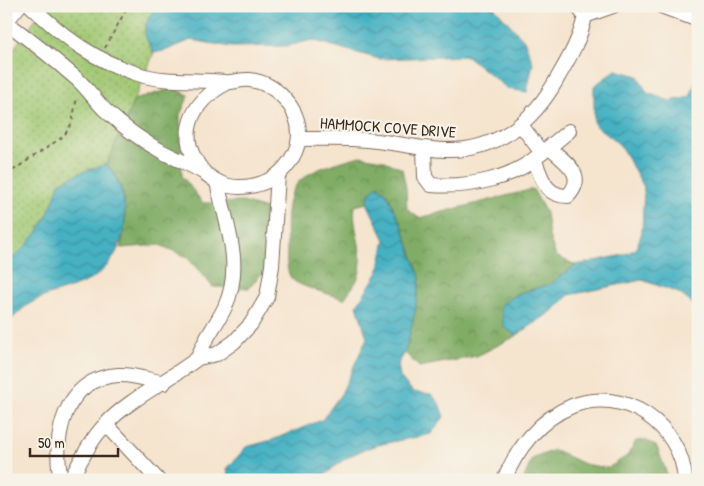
<svg xmlns="http://www.w3.org/2000/svg" width="704" height="486" viewBox="0 0 704 486" font-family="'Patrick Hand',sans-serif">
	<style>
		.grass { fill: url(#grass-dots); stroke: #6e7948 }
		.forest { fill: url(#forest-crowns); stroke: #5e6b42 }
		.water { fill: url(#water-waves); stroke: #406e70 }
		.lines { fill: none; stroke-linecap: round; stroke-linejoin: round }
		.minor-casing { stroke: #7c6b5c; stroke-width: 16 }
		.path { stroke: #7c6b5c; stroke-width: 2; stroke-dasharray: 4 4; stroke-linecap: butt }
		.minor { stroke: #fff; stroke-width: 14 }
		.labels { text-anchor: middle; dominant-baseline: central; stroke-width: 4.5; stroke-linejoin: round; paint-order: stroke }
		.street-label { font-size: 16px; fill: #3b2a1e; stroke: #f7f3e8 }
	</style>
	<defs>
		<pattern id="grass-dots" width="8" height="8" patternUnits="userSpaceOnUse" patternTransform="scale(1.25)"><rect width="8" height="8" fill="#a1c873"/><path d="M2 2h.1M6 6h.1" fill="none" stroke="#84a35e" stroke-width="1.8" stroke-linecap="round"/></pattern>
		<pattern id="forest-crowns" width="20" height="18" patternUnits="userSpaceOnUse" patternTransform="scale(1.25)"><rect width="20" height="18" fill="#80ac65"/><path d="M2 6a3 3 0 1 1 6 0M12 15a3 3 0 1 1 6 0" fill="none" stroke="#6a8c53"/></pattern>
		<pattern id="water-waves" width="16" height="10" patternUnits="userSpaceOnUse" patternTransform="scale(1.25)"><rect width="16" height="10" fill="#45b1c3"/><path d="M0 5q4-4 8 0t8 0" fill="none" stroke="#3b909e"/></pattern>
	</defs>
	<rect width="100%" height="100%" fill="#f7f3e8"/>
	<filter id="ink" filterUnits="userSpaceOnUse"><feTurbulence type="fractalNoise" baseFrequency=".02" numOctaves="2"/><feDisplacementMap in="SourceGraphic" scale="10" xChannelSelector="R" yChannelSelector="G"/><feConvolveMatrix kernelMatrix="1 2 1 2 8 2 1 2 1" color-interpolation-filters="sRGB"/></filter>
	<filter id="wash" filterUnits="userSpaceOnUse"><feTurbulence type="fractalNoise" baseFrequency=".0096" numOctaves="4" result="noise"/><feDisplacementMap in="SourceGraphic" scale="20" xChannelSelector="R" yChannelSelector="G"/><feGaussianBlur stdDeviation="1.12" result="paint"/><feColorMatrix in="noise" values="0 0 0 0 0 0 0 0 0 0 0 0 0 0 0 0 0 1.4 0 .05"/><feComposite in="paint" operator="in"/></filter>
	<g filter="url(#wash)">
		<rect width="100%" height="100%" fill="#f5e4ce"/>
		<path class="grass" d="M45,6H219L196,10L154,11C141,29 143,34 154,53L107,164L82,172L59,183C49,219 36,240 6,263V59Z"/>
		<g class="forest">
			<path d="M173,88L189,95L180,115L182,176L203,203L243,202L266,209L264,271L249,288L213,287L187,257L160,245L121,248C126,215 130,191 107,164L134,100Z"/>
			<path d="M360,156L383,160L402,169L406,188L407,209L419,218L533,189L546,213L549,236L556,256L576,265L548,285L519,293L504,327L516,336L477,356L419,367L405,353L415,312L420,278L402,226L386,192L378,186L370,192L367,203L355,206C351,230 368,255 357,280C354,286 348,293 344,299C331,294 304,288 294,281C285,274 287,258 287,248C283,179 296,174 360,156Z"/>
			<path d="M646,440L657,447L669,480H523L532,459L554,450L584,464L608,468L627,456L636,441Z"/>
		</g>
		<g class="water">
			<path d="M219,6H493L524,40L533,63L527,92L508,89L467,56L379,59L312,40L287,46L232,47L191,40L167,50L154,53C143,34 141,29 154,10H196Z"/>
			<path d="M616,70L638,76L647,93L670,101L690,97L698,75V308L679,293L642,280L569,295L555,309L516,336L504,327L500,305L519,293L548,285L576,265L623,255L636,249L642,232L644,187L620,145L594,124V86Z"/>
			<path d="M107,164C134,196 131,250 96,276C78,289 48,292 29,304C21,309 14,318 6,324V263C36,240 49,219 59,183L82,172Z"/>
			<path d="M378,186L386,192L402,226L420,278L415,312L405,353L398,364L400,377L413,392L431,394L439,403L444,417L431,434C384,445 357,442 320,480H229L227,469L246,447L272,440L322,420L341,394L367,338L357,305L378,272L385,240L367,203L370,192Z"/>
		</g>
	</g>
	<g filter="url(#ink)">
		<g class="lines">
			<defs>
				<g id="minor">
					<path d="M577,6L585,16"/>
					<path d="M661,6L698,20"/>
					<path d="M585,16L613,6"/>
					<path d="M6,22C30,40 54,59 77,79C87,88 95,100 105,110C122,126 142,141 163,152C176,159 190,164 203,172C212,178 218,184 229,186C245,189 263,185 276,176C289,166 299,150 299,134C299,108 276,83 250,80C241,79 232,83 224,82C196,79 165,83 138,74C93,60 65,38 31,6"/>
					<path d="M6,22L19,6"/>
					<path d="M299,139C322,139 345,138 368,140C394,142 419,149 444,150C496,152 533,122 557,79C569,58 580,40 585,16"/>
					<path d="M424,148L425,177L431,185C469,188 513,179 542,153L521,125"/>
					<path d="M543,152L569,131"/>
					<path d="M534,159C542,177 544,196 568,196C588,174 565,163 549,147"/>
					<path d="M203,171C175,137 190,102 227,83"/>
					<path d="M217,182C226,224 244,265 225,307C216,326 204,338 198,358L217,354L234,342L251,324L267,297L272,266L278,175"/>
					<path d="M106,424L158,480"/>
					<path d="M61,480C52,437 64,378 118,375C133,374 149,380 164,383"/>
					<path d="M70,480C81,461 90,440 106,424C129,399 170,380 198,358"/>
					<path d="M504,480C517,448 540,419 572,406C624,385 682,426 685,480"/>
				</g>
			</defs>
			<use href="#minor" class="minor-casing"/>
			<g class="path">
				<path d="M105,48L128,6"/>
				<path d="M6,175L64,136L72,123L77,97"/>
			</g>
			<use href="#minor" class="minor"/>
		</g>
	</g>
	<g class="labels">
		<g class="street-label">
			<text transform="translate(388 127) rotate(4)">HAMMOCK COVE DRIVE</text>
		</g>
	</g>
	<rect width="704" height="486" fill="none" stroke="#f7f3e8" stroke-width="25"/>
	<path d="M30 448v8h88v-8" fill="none" stroke="#3b2a1e" stroke-width="2.5"/>
	<text x="38" y="448" font-size="15" fill="#3b2a1e" stroke="#f7f3e8" stroke-width="4" paint-order="stroke">50 m</text>
</svg>
